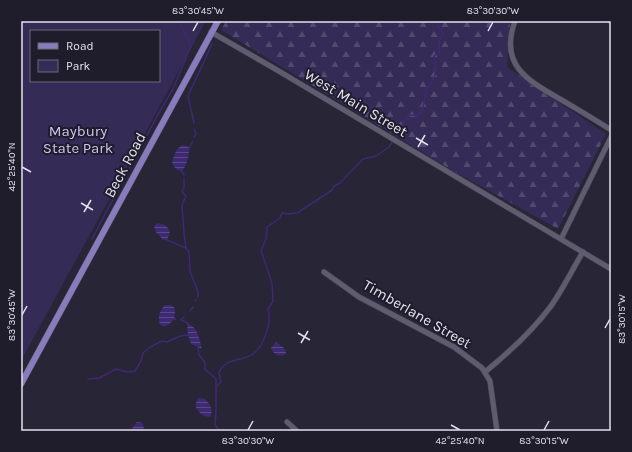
<svg xmlns="http://www.w3.org/2000/svg" width="632" height="452" viewBox="0 0 632 452" font-family="Karla,sans-serif">
	<style>
		.forest { fill: url(#forest-firs) }
		.park { fill: #352b57; fill-rule: evenodd }
		.water { fill: url(#water-rules) }
		.lines { fill: none; stroke-linecap: round; stroke-linejoin: round }
		.stream { stroke: #3e2973; stroke-width: 1.5 }
		.minor-casing { stroke: #434150; stroke-width: 6 }
		.major-casing { stroke: #434150; stroke-width: 7 }
		.minor { stroke: #5f5c70; stroke-width: 5 }
		.major { stroke: #887cbc; stroke-width: 6 }
		.ticks { fill: none; stroke: #e3e1ed; stroke-width: 1.5 }
		.labels { text-anchor: middle; dominant-baseline: central; stroke-width: 4; stroke-linejoin: round; paint-order: stroke }
		.street-label { font-size: 15px; fill: #e3e1ed; stroke: #1f1c2c }
		.park-label { font-size: 15px; fill: #ccc5f1; stroke: #1f1c2c }
		.neatline { fill: none; stroke: #e3e1ed; stroke-width: 1.5 }
		.ticks-label { font-size: 10px; text-anchor: middle; fill: #e3e1ed }
	</style>
	<defs>
		<pattern id="forest-firs" width="22" height="20" patternUnits="userSpaceOnUse"><rect width="22" height="20" fill="#352b57"/><path d="M5 1l3.5 6h-7zM16 11l3.5 6h-7z" fill="#52496f"/></pattern>
		<pattern id="water-rules" width="6" height="5" patternUnits="userSpaceOnUse"><rect width="6" height="5" fill="#3e2973"/><path d="M0 2.5h6" fill="none" stroke="#5a4887"/></pattern>
	</defs>
	<rect width="100%" height="100%" fill="#282537"/>
	<path class="forest" d="M226,21H510L507,67L606,134L558,229L450,169L221,30Z"/>
	<path class="park" d="M21,21H206L21,361ZM31,31H159V81H31Z"/>
	<g class="water">
		<path d="M183,145L190,147C188,156 188,164 182,171C176,171 174,167 172,162C175,155 175,148 183,145Z"/>
		<path d="M157,223C164,224 168,226 170,232L167,240H163L156,232L154,227Z"/>
		<path d="M165,305H170L174,307L175,312L174,317L176,319V320H173C160,337 153,316 165,305Z"/>
		<path d="M187,323C198,327 199,338 202,349L191,344L188,335Z"/>
		<path d="M276,342L284,348L286,352L285,355C279,357 273,354 271,348Z"/>
		<path d="M199,398L205,399C210,404 214,410 210,417C201,417 190,406 199,398Z"/>
		<path d="M137,422L142,423L144,427L143,431H130Z"/>
	</g>
	<g class="lines">
		<g class="stream">
			<path d="M194,123L188,96L212,44"/>
			<path d="M194,137L196,134L194,129"/>
			<path d="M189,148L193,141"/>
			<path d="M181,170L184,175"/>
			<path d="M184,178V188L182,192L186,196L182,205L184,233L186,248L189,252L190,271L198,292V297"/>
			<path d="M92,239L156,118L173,89L191,46L179,21"/>
			<path d="M167,240L186,248"/>
			<path d="M195,301L196,300"/>
			<path d="M190,311L193,307"/>
			<path d="M184,317L181,320L188,323"/>
			<path d="M198,347L199,355L205,362V369L216,379V412L215,425L220,431"/>
			<path d="M88,379L99,378L116,369L127,372L135,371L141,361L143,353L150,347L162,341L167,342L180,336L190,335"/>
			<path d="M217,386L221,382L219,373C225,357 242,362 253,354C264,346 272,322 268,309L273,301L272,283L261,251L266,239L267,227L280,218L282,213L287,214L297,213L332,190L334,186L340,183L363,159L376,156L389,147L408,116L413,115L417,116C424,110 424,101 426,92C427,87 431,83 434,78C437,72 435,63 434,56L440,51L439,42L443,33L438,25L439,21"/>
		</g>
		<defs>
			<g id="minor">
				<path d="M515,21C499,65 527,80 560,99C577,109 594,119 611,130"/>
				<path d="M610,21H611"/>
				<path d="M211,32L277,70L611,269"/>
				<path d="M561,239L611,137"/>
				<path d="M324,272L359,297L454,347L482,368L490,381L497,431"/>
				<path d="M485,372C507,354 534,329 551,306C563,289 572,270 583,252"/>
				<path d="M287,422L297,431"/>
			</g>
			<path id="major" d="M21,384L218,21"/>
		</defs>
		<use href="#minor" class="minor-casing"/>
		<use href="#major" class="major-casing"/>
		<use href="#minor" class="minor"/>
		<use href="#major" class="major"/>
	</g>
	<path class="ticks" d="M193,31L198,22M488,31L493,22M416,138L428,145M418,147L425,135M22,167L31,172M81,203L93,210M84,212L91,200M22,315L27,306M605,328L610,319M298,333L310,340M301,343L308,331M451,425L460,430M248,430L253,421M544,430L549,421"/>
	<g class="labels">
		<g class="street-label">
			<text transform="translate(356 103) rotate(31)">West Main Street</text>
			<text transform="translate(125 165) rotate(-62)">Beck Road</text>
			<text transform="translate(417 314) rotate(30)">Timberlane Street</text>
		</g>
		<g class="park-label">
			<text x="78" y="131">Maybury<tspan x="78" dy="17">State Park</tspan></text>
		</g>
	</g>
	<rect width="632" height="452" fill="none" stroke="#1f1c2c" stroke-width="44"/>
	<rect x="30" y="30" width="130" height="52" fill="#1f1c2c" stroke="#6d6b79"/>
	<rect x="38" y="43" width="20" height="6" fill="#887cbc" stroke="#6d6b79"/>
	<text x="66" y="50" font-size="12" fill="#e3e1ed">Road</text>
	<rect x="38" y="60" width="20" height="12" fill="#352b57" stroke="#6d6b79"/>
	<text x="66" y="70" font-size="12" fill="#e3e1ed">Park</text>
	<rect x="22" y="22" width="588" height="408" class="neatline"/>
	<g class="ticks-label">
		<text x="198" y="14">83°30'45"W</text>
		<text x="493" y="14">83°30'30"W</text>
		<text transform="translate(11 167) rotate(-90)" y="4">42°25'40"N</text>
		<text transform="translate(11 315) rotate(-90)" y="4">83°30'45"W</text>
		<text transform="translate(621 319) rotate(-90)" y="4">83°30'15"W</text>
		<text x="248" y="444">83°30'30"W</text>
		<text x="460" y="444">42°25'40"N</text>
		<text x="544" y="444">83°30'15"W</text>
	</g>
</svg>
